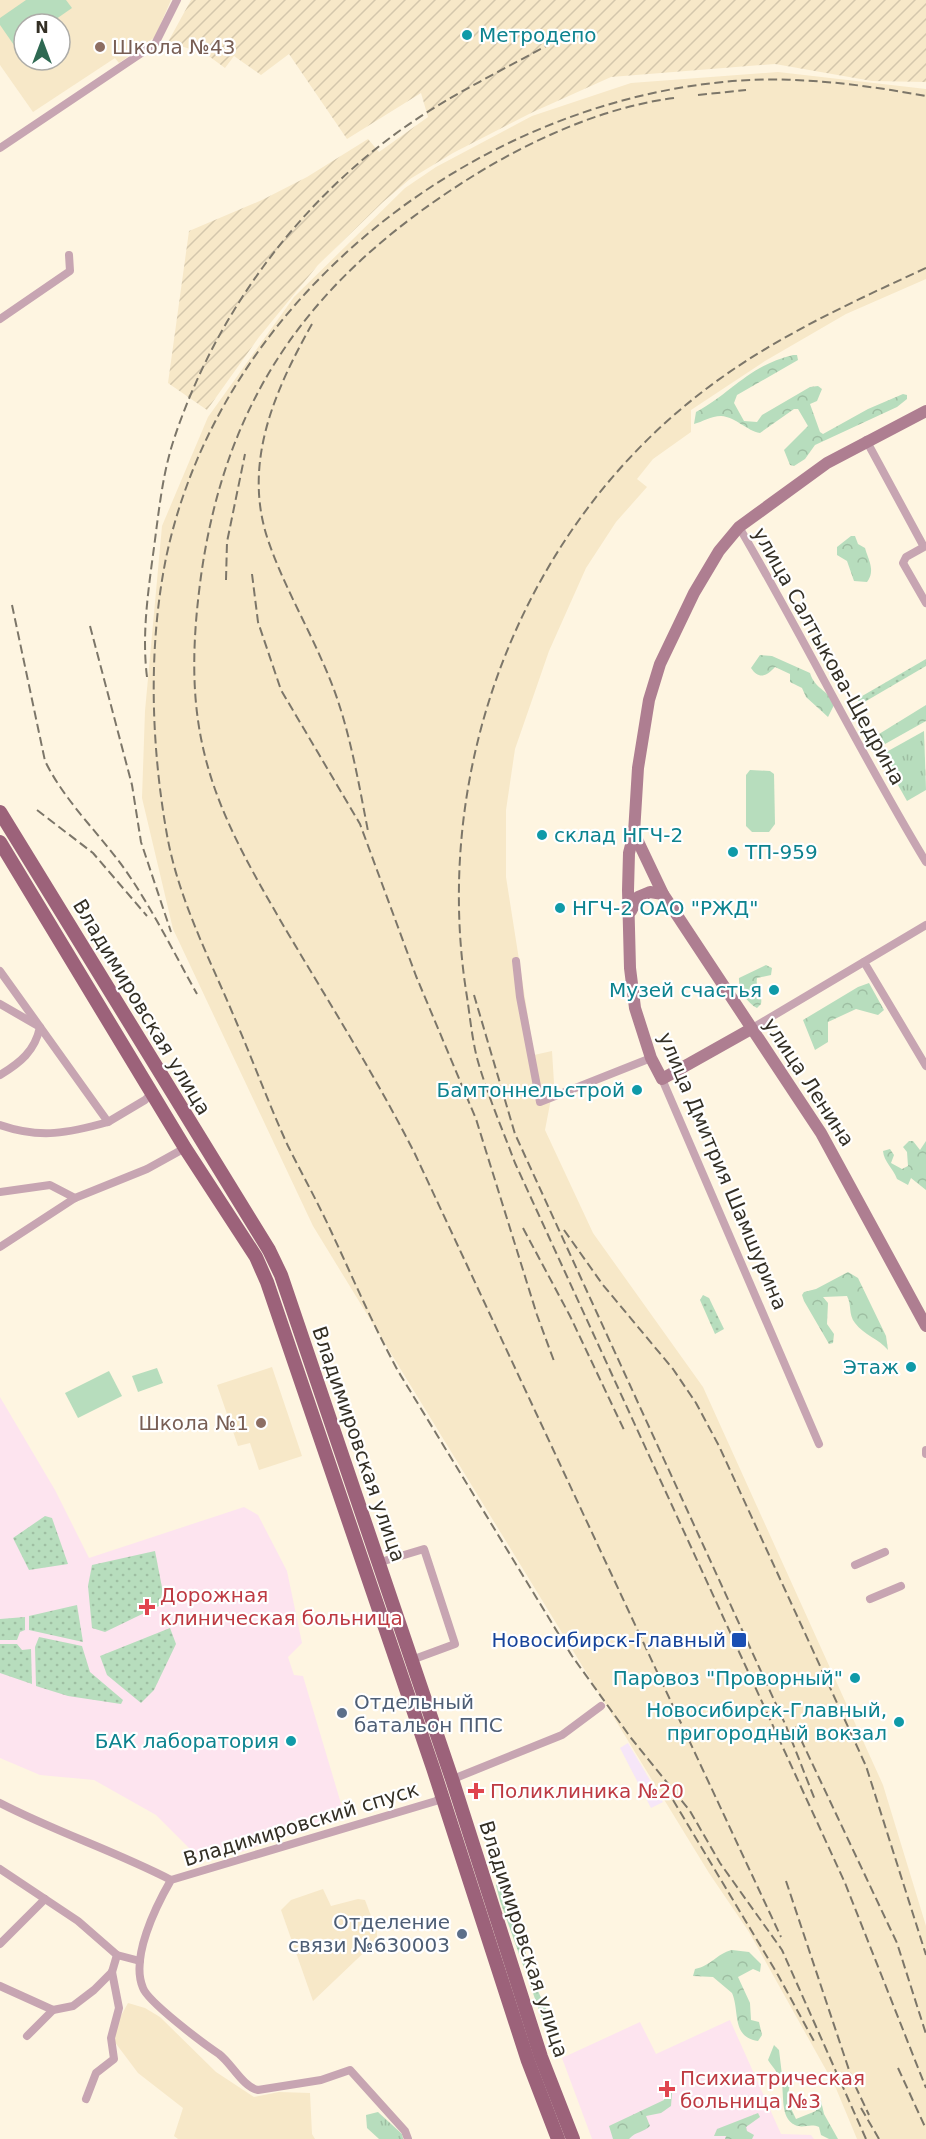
<svg xmlns="http://www.w3.org/2000/svg" width="926" height="2139" viewBox="0 0 926 2139" font-family="'DejaVu Sans',sans-serif">
	<style>
		.commercial { fill: #f6e6f8 }
		.industrial { fill: url(#industrial-furrows) }
		.built { fill: #f7e8c8; fill-rule: evenodd }
		.medical { fill: #fde4ef }
		.grass { fill: url(#grass-dots) }
		.forest { fill: url(#forest-crowns) }
		.park { fill: url(#park-tufts) }
		.pitch { fill: #b7ddbd }
		.lines { fill: none; stroke-linecap: round; stroke-linejoin: round }
		.street { stroke: #c7a5b2; stroke-width: 8 }
		.secondary { stroke: #ae7e91; stroke-width: 12 }
		.primary { stroke: #9c627a; stroke-width: 14 }
		.rail { stroke: #7c7669; stroke-width: 2; stroke-dasharray: 9 4.5; stroke-linecap: butt }
		.culture-dot { fill: #0f9aa8; stroke: #fff; stroke-width: 2 }
		.education-dot { fill: #8d6e63; stroke: #fff; stroke-width: 2 }
		.health-dot { fill: #e0444e; stroke: #fff; stroke-width: 2 }
		.transit-dot { fill: #1a4fb4; stroke: #fff; stroke-width: 2 }
		.service-dot { fill: #5c6f8a; stroke: #fff; stroke-width: 2 }
		.labels { text-anchor: middle; dominant-baseline: central; stroke-width: 4.5; stroke-linejoin: round; paint-order: stroke }
		.culture-label { font-size: 20px; fill: #0d838f; stroke: #fff; text-anchor: end }
		.education-label { font-size: 20px; fill: #785e54; stroke: #fff; text-anchor: start }
		.street-label { font-size: 20px; fill: #332f25; stroke: #fff }
		.health-label { font-size: 20px; fill: #be3a42; stroke: #fff; text-anchor: start }
		.transit-label { font-size: 20px; fill: #164399; stroke: #fff; text-anchor: end }
		.service-label { font-size: 20px; fill: #4e5e75; stroke: #fff; text-anchor: start }
	</style>
	<defs>
		<pattern id="industrial-furrows" width="10" height="10" patternUnits="userSpaceOnUse" patternTransform="scale(1.5)"><rect width="10" height="10" fill="#f7e8c8"/><path d="M-1 1l2-2M0 10L10 0M9 11l2-2" fill="none" stroke="#d4c7ac"/></pattern>
		<pattern id="grass-dots" width="8" height="8" patternUnits="userSpaceOnUse" patternTransform="scale(1.5)"><rect width="8" height="8" fill="#b7ddbd"/><path d="M2 2h.1M6 6h.1" fill="none" stroke="#9ebea2" stroke-width="1.8" stroke-linecap="round"/></pattern>
		<pattern id="forest-crowns" width="20" height="18" patternUnits="userSpaceOnUse" patternTransform="scale(1.5)"><rect width="20" height="18" fill="#b7ddbd"/><path d="M2 6a3 3 0 1 1 6 0M12 15a3 3 0 1 1 6 0" fill="none" stroke="#9ebea2"/></pattern>
		<pattern id="park-tufts" width="24" height="20" patternUnits="userSpaceOnUse" patternTransform="scale(1.5)"><rect width="24" height="20" fill="#b7ddbd"/><path d="M3 7l-1-3M5 7V3M7 7l1-3M15 17l-1-3M17 17v-4M19 17l1-3" fill="none" stroke="#9ebea2"/></pattern>
	</defs>
	<rect width="100%" height="100%" fill="#fef5e1"/>
	<path class="commercial" d="M628,1743L663,1802L651,1808L620,1748Z"/>
	<path class="industrial" d="M191,0H926V82L872,81L775,64L611,77L533,112L453,153L410,179L383,202L318,265L259,337L207,410L168,383L189,231L262,200L307,177L368,139L379,152L428,117L421,93L347,139L289,54L261,75L234,56L225,68L206,54L168,42Z"/>
	<g class="built">
		<path d="M0,0H171L155,37L119,63L115,58L33,112L0,65ZM24,24H60V60H24Z"/>
		<path d="M778,72L926,89V279L846,314L765,361L691,410V432L653,459L637,479L647,487L616,522L586,568L549,651L515,749L506,810V877L534,1055L552,1051L554,1083L545,1130L593,1233L703,1387L883,1785L926,1926V2139H857L835,2086L749,1932L709,1873L313,1226L173,929L142,798L145,711L162,526L208,417L294,297L405,188L436,167L532,116L631,83Z"/>
		<path d="M272,1367L302,1456L259,1470L250,1443L238,1446L217,1385Z"/>
		<path d="M323,1889L331,1906L358,1899L365,1900L377,1932V1940L313,2001L281,1910L291,1900Z"/>
		<path d="M128,2003L145,2008L160,2017L216,2072L254,2097L279,2092L310,2093L312,2134L315,2139H178L174,2136L183,2108L138,2073L114,2041L117,2023Z"/>
	</g>
	<g class="medical">
		<path d="M0,1397L55,1490L89,1558L244,1507L258,1515L287,1571L302,1643L288,1657L294,1675L303,1676L345,1817L238,1853L196,1855L156,1815L94,1780L40,1775L0,1758Z"/>
		<path d="M730,2020L781,2134L811,2135L814,2139H592L562,2058L640,2022L656,2054Z"/>
	</g>
	<g class="grass">
		<path d="M926,659V666L861,704L857,699Z"/>
		<path d="M703,1295L709,1298L724,1329L715,1334L700,1300Z"/>
		<path d="M45,1516L52,1518L68,1564L29,1570L13,1538Z"/>
		<path d="M155,1551L165,1603L105,1632L92,1628L88,1586L92,1565Z"/>
		<path d="M77,1605L83,1642L29,1630V1616Z"/>
		<path d="M25,1617V1630L20,1632L17,1640H0V1619Z"/>
		<path d="M170,1628L176,1644L154,1690L141,1703L107,1675L100,1656Z"/>
		<path d="M39,1637L82,1646L90,1672L123,1700L121,1704L68,1696L36,1686L35,1647Z"/>
		<path d="M0,1644H17L22,1650L31,1649L32,1684L0,1673Z"/>
	</g>
	<g class="forest">
		<path d="M793,355H797L798,360L737,395L734,403L744,421L757,422L762,415L810,387L818,386L822,389L817,401L810,404L820,432L823,434L868,409L903,394L907,395V399L897,407L815,445L805,459L794,466L790,465L784,450L808,426L798,409H794L760,433C747,431 736,417 721,416C711,416 702,422 694,424L696,412C733,392 748,366 793,355Z"/>
		<path d="M851,536H855L858,544L865,548C868,559 876,571 867,582L854,581L847,561L837,555V547Z"/>
		<path d="M760,655L772,656L810,673C815,690 831,691 834,705L828,717L806,697L802,688L790,682V674L775,667C767,676 759,680 751,668Z"/>
		<path d="M926,705V721L885,744L879,734Z"/>
		<path d="M766,965L772,968L771,975L757,978C755,988 763,994 761,1004L757,1008C747,1003 738,989 739,978Z"/>
		<path d="M869,983L884,1010L878,1015L856,1009L828,1022V1042L815,1050L803,1020L858,987Z"/>
		<path d="M909,1141H913L920,1150L926,1141V1190L911,1178L908,1185L897,1179C893,1168 884,1162 883,1151L890,1149L894,1155L891,1163L902,1169L908,1166L907,1152L903,1147Z"/>
		<path d="M848,1272L858,1278L886,1336L888,1350C879,1339 864,1335 855,1323C848,1314 852,1305 847,1296L823,1297L828,1303L827,1324L834,1334L833,1343L829,1344L804,1301L802,1295L804,1292L816,1289Z"/>
		<path d="M501,1878L538,1991L551,2019L544,2024L500,1901L496,1885Z"/>
		<path d="M732,1950L749,1952L761,1964L760,1972L753,1969L738,1977L750,2003L751,2020L759,2022L762,2035L758,2041C731,2037 740,2011 732,1993L713,1977L693,1976L695,1969C711,1966 716,1954 732,1950Z"/>
		<path d="M774,2045L779,2050L782,2075L790,2084L787,2100L796,2119L816,2111L813,2098L821,2101L824,2114L838,2139H829L821,2135L819,2127C810,2123 803,2129 795,2125C779,2118 785,2093 781,2080C779,2073 772,2067 768,2060Z"/>
		<path d="M667,2081L672,2093L671,2106L661,2113L646,2116L650,2126C643,2133 636,2131 629,2139H613L609,2126L664,2100Z"/>
		<path d="M758,2113L760,2117L746,2127L747,2131L754,2135L752,2139H725L726,2136H714L717,2129Z"/>
	</g>
	<g class="park">
		<path d="M924,731L926,790L907,801L881,755Z"/>
		<path d="M378,2112L402,2134L403,2139H379L367,2128L366,2115Z"/>
	</g>
	<g class="pitch">
		<path d="M26,0H66L72,8L49,24H24V42L16,48L0,25V18Z"/>
		<path d="M750,770L770,771L774,774L775,824L769,832H752L746,826V775Z"/>
		<path d="M157,1368L163,1383L138,1392L132,1376Z"/>
		<path d="M109,1371L122,1396L78,1418L65,1393Z"/>
	</g>
	<g class="lines">
		<g class="street">
			<path d="M0,148L155,44L177,0"/>
			<path d="M0,319L70,271L69,255"/>
			<path d="M866,440L924,547L906,557L903,563L926,603"/>
			<path d="M739,527C804,638 860,753 926,862"/>
			<path d="M516,961L520,997L540,1102L651,1058"/>
			<path d="M864,962L926,1066"/>
			<path d="M0,971L108,1122L145,1100L153,1092"/>
			<path d="M0,1004L40,1027C35,1051 20,1063 0,1075"/>
			<path d="M751,1029L926,925"/>
			<path d="M662,1079L819,1444"/>
			<path d="M0,1125C40,1139 69,1133 108,1122"/>
			<path d="M0,1192L50,1185L75,1198"/>
			<path d="M0,1247L75,1198L147,1169L185,1148"/>
			<path d="M926,1450V1454"/>
			<path d="M384,1561L424,1549L455,1644L417,1658"/>
			<path d="M855,1565L885,1552"/>
			<path d="M870,1599L901,1586"/>
			<path d="M451,1785L458,1777L562,1735L601,1706"/>
			<path d="M0,1803C56,1832 115,1851 171,1880"/>
			<path d="M0,1869L78,1921L117,1955L140,1961"/>
			<path d="M0,1944L45,1899"/>
			<path d="M0,1986L53,2010L73,2006L94,1990L112,1972L117,1955"/>
			<path d="M27,2036L53,2010"/>
			<path d="M86,2099L96,2073L114,2059L111,2038L119,2008L112,1972"/>
			<path d="M408,2139L405,2131L350,2070L321,2080L258,2090C243,2087 232,2064 219,2054C204,2044 148,2002 143,1988C130,1958 156,1906 171,1880L436,1801L443,1794"/>
		</g>
		<g class="secondary">
			<path d="M634,833L663,894L821,1133L926,1326"/>
			<path d="M631,911L638,897L650,892L663,894"/>
			<path d="M751,1029L662,1079L651,1058L635,1008L630,968L628,890L629,853L634,833L638,768L649,700L660,664L694,593L719,551L739,527L827,463L926,411"/>
		</g>
		<g class="primary">
			<path d="M0,812L269,1250L281,1275L453,1782L541,2057L573,2139"/>
			<path d="M0,842L185,1148L256,1257L267,1282L433,1768L528,2061L558,2139"/>
		</g>
		<g class="rail">
			<path d="M698,95L746,90"/>
			<path d="M674,98C604,107 533,139 473,176C316,274 227,391 201,576C193,635 190,694 204,752C219,816 253,873 286,930C330,1004 376,1077 415,1154L781,1937"/>
			<path d="M926,268C850,303 773,338 706,389C521,529 430,770 467,997C470,1017 472,1038 477,1058C487,1094 502,1128 515,1163L845,1883L926,2088"/>
			<path d="M312,324C275,390 242,463 268,540C284,587 310,630 329,677C349,725 358,780 368,831"/>
			<path d="M252,574L258,622L281,690L360,824L416,976L476,1119L537,1315L554,1361"/>
			<path d="M226,580L227,542L245,454"/>
			<path d="M12,605L45,761C65,802 100,834 126,871C153,910 174,953 197,994"/>
			<path d="M90,626L132,785L141,842L171,932"/>
			<path d="M147,677C141,629 150,580 156,532C160,501 164,469 174,439C215,315 298,202 405,127C449,96 499,72 546,46"/>
			<path d="M37,810L93,853L147,916"/>
			<path d="M474,995L515,1134L786,1726L815,1800"/>
			<path d="M523,1228L570,1316L625,1432"/>
			<path d="M564,1230L603,1285L673,1369L696,1403L719,1446L866,1766L926,1955"/>
			<path d="M795,1727L897,1943L926,2034"/>
			<path d="M673,1800L778,1975L815,2043"/>
			<path d="M786,1881L852,2079L869,2115"/>
			<path d="M898,2068L926,2129"/>
			<path d="M861,2108L879,2139"/>
			<path d="M866,2139L782,1950L720,1863L690,1811L631,1738L572,1656L398,1371C373,1325 352,1276 330,1229C317,1201 302,1174 288,1146C270,1107 255,1066 238,1026C212,963 179,902 167,835C151,745 148,648 166,558C220,301 467,107 723,82C791,75 859,84 926,96"/>
		</g>
	</g>
	<g class="culture-dot">
		<circle cx="467" cy="35" r="6"/>
		<circle cx="542" cy="835" r="6"/>
		<circle cx="733" cy="852" r="6"/>
		<circle cx="560" cy="908" r="6"/>
		<circle cx="774" cy="990" r="6"/>
		<circle cx="637" cy="1090" r="6"/>
		<circle cx="911" cy="1367" r="6"/>
		<circle cx="855" cy="1678" r="6"/>
		<circle cx="899" cy="1722" r="6"/>
		<circle cx="291" cy="1741" r="6"/>
	</g>
	<g class="education-dot">
		<circle cx="100" cy="47" r="6"/>
		<circle cx="261" cy="1423" r="6"/>
	</g>
	<g class="health-dot">
		<path d="M144 1598h6v6h6v6h-6v6h-6v-6h-6v-6h6z"/>
		<path d="M473 1782h6v6h6v6h-6v6h-6v-6h-6v-6h6z"/>
		<path d="M664 2080h6v6h6v6h-6v6h-6v-6h-6v-6h6z"/>
	</g>
	<rect class="transit-dot" x="731" y="1632" width="16" height="16" rx="3"/>
	<g class="service-dot">
		<circle cx="342" cy="1713" r="6"/>
		<circle cx="462" cy="1934" r="6"/>
	</g>
	<g class="labels">
		<g class="culture-label">
			<text x="479" y="35" text-anchor="start">Метродепо</text>
			<text x="554" y="835" text-anchor="start">склад НГЧ-2</text>
			<text x="745" y="852" text-anchor="start">ТП-959</text>
			<text x="572" y="908" text-anchor="start">НГЧ-2 ОАО "РЖД"</text>
			<text x="762" y="990">Музей счастья</text>
			<text x="625" y="1090">Бамтоннельстрой</text>
			<text x="899" y="1367">Этаж</text>
			<text x="843" y="1678">Паровоз "Проворный"</text>
			<text x="887" y="1710">Новосибирск-Главный,<tspan x="887" dy="23">пригородный вокзал</tspan></text>
			<text x="279" y="1741">БАК лаборатория</text>
		</g>
		<g class="education-label">
			<text x="112" y="47">Школа №43</text>
			<text x="249" y="1423" text-anchor="end">Школа №1</text>
		</g>
		<g class="street-label">
			<text transform="translate(829 656) rotate(61)">улица Салтыкова-Щедрина</text>
			<text transform="translate(142 1007) rotate(59)">Владимировская улица</text>
			<text transform="translate(809 1082) rotate(57)">улица Ленина</text>
			<text transform="translate(723 1171) rotate(67)">улица Дмитрия Шамшурина</text>
			<text transform="translate(359 1444) rotate(71)">Владимировская улица</text>
			<text transform="translate(301 1824) rotate(-17)">Владимировский спуск</text>
			<text transform="translate(524 1939) rotate(72)">Владимировская улица</text>
		</g>
		<g class="health-label">
			<text x="160" y="1595">Дорожная<tspan x="160" dy="23">клиническая больница</tspan></text>
			<text x="490" y="1791">Поликлиника №20</text>
			<text x="680" y="2078">Психиатрическая<tspan x="680" dy="23">больница №3</tspan></text>
		</g>
		<g class="transit-label">
			<text x="726" y="1640">Новосибирск-Главный</text>
		</g>
		<g class="service-label">
			<text x="354" y="1702">Отдельный<tspan x="354" dy="23">батальон ППС</tspan></text>
			<text x="450" y="1922" text-anchor="end">Отделение<tspan x="450" dy="23">связи №630003</tspan></text>
		</g>
	</g>
	<g transform="translate(42 42)"><circle r="28" fill="#ffffff" stroke="#adaca8" stroke-width="1.5"/>
	<path d="M0-4.5L10 22L0 15L-10 22Z" fill="#2e6952"/>
	<text y="-9" font-size="16" font-weight="bold" text-anchor="middle" fill="#332f25">N</text>
	</g>
</svg>
